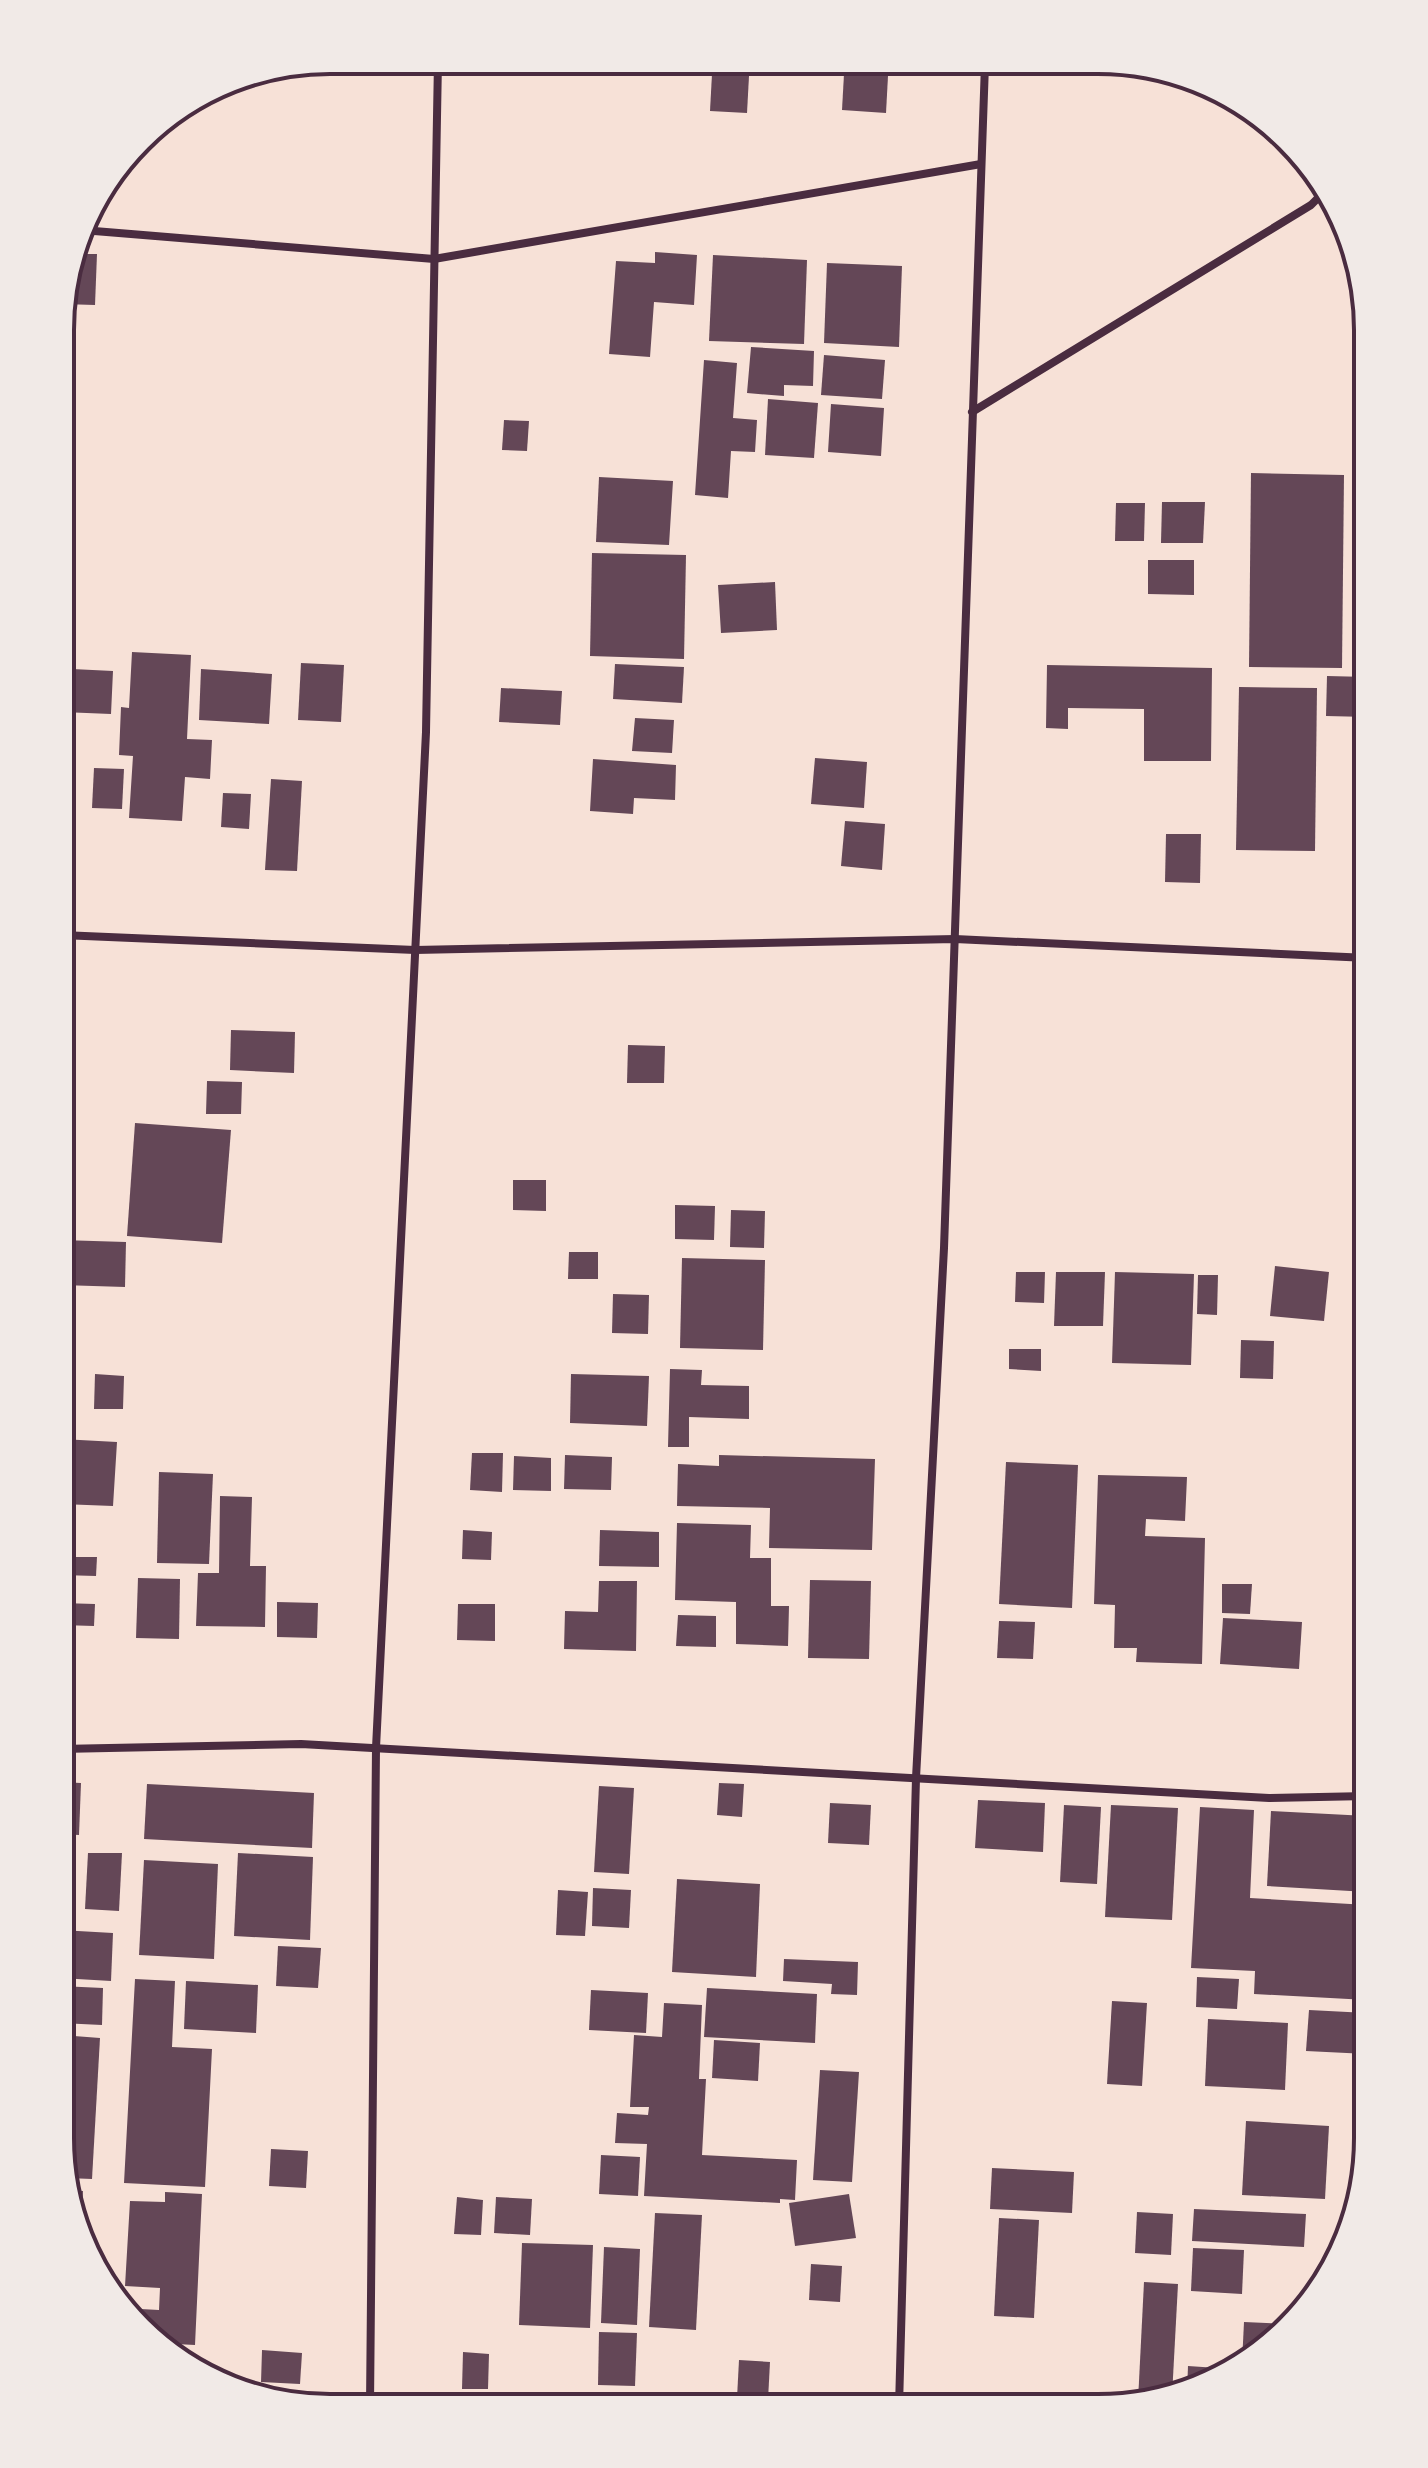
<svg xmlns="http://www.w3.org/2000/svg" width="1428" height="2468" viewBox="0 0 1428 2468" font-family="'Titillium Web',sans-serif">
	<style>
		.building { fill: #644757 }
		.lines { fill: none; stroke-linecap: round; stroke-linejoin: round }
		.minor { stroke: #4a2c40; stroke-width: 8 }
		.rim { fill: none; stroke: #4a2c40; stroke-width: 4 }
	</style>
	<rect width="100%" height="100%" fill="#f7e1d7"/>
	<g class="building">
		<path d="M714,62L746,63V67L714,66Z"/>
		<path d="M712,74L749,76L747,113L710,111Z"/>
		<path d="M844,74L888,76L886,113L842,110Z"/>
		<path d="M655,252L697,255L694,305L654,302L650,357L609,354L616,261L655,263Z"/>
		<path d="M75,254H97L95,305L62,304V295Z"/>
		<path d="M713,255L807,260L804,344L709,341Z"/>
		<path d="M827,263L902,266L899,347L824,343Z"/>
		<path d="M751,347L814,351L813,386L784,385V396L747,393Z"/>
		<path d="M824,355L885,360L882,399L821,395Z"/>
		<path d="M704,360L737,363L733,418L757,420L755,452L731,451L728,498L695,495Z"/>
		<path d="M768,399L818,403L814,458L765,455Z"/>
		<path d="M831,404L884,408L881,456L828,452Z"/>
		<path d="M504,420L529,421L527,451L502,450Z"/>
		<path d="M1251,473L1344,475L1342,668L1249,667Z"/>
		<path d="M599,477L673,481L669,545L596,542Z"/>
		<path d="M1162,502H1205L1203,543H1161Z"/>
		<path d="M1116,503H1145L1144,541H1115Z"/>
		<path d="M592,553L686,555L684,659L590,656Z"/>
		<path d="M1148,560H1194V595L1148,594Z"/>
		<path d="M775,582L777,630L721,633L718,585Z"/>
		<path d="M62,650L73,651L72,669L113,671L111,714L62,712Z"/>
		<path d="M132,652L191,655L187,739L212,740L210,779L185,777L182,821L129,818L133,756L119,755L121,707L129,708Z"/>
		<path d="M301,663L344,665L341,722L298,720Z"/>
		<path d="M615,664L684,667L682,703L613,699Z"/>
		<path d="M1047,665L1212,668L1211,761H1144V709L1068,708V729L1046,728Z"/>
		<path d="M201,669L272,674L269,724L199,720Z"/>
		<path d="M1327,676L1368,677V717L1326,716Z"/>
		<path d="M1239,687L1317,688L1315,851L1236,850Z"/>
		<path d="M501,688L562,691L560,725L499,722Z"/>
		<path d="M635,718L674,720L672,753L632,751Z"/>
		<path d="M815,758L867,762L864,808L811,804Z"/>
		<path d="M593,759L676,765L675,800L634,798L633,814L590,811Z"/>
		<path d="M94,768L124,769L122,809L92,808Z"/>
		<path d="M271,779L302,781L297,871L265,870Z"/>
		<path d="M223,793L251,794L249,829L221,827Z"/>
		<path d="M845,821L885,824L882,870L841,866Z"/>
		<path d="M1166,834H1201L1200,883L1165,882Z"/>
		<rect x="1362" y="862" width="6" height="47"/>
		<path d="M231,1030L295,1032L294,1073L230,1070Z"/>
		<path d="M628,1045L665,1046L664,1083H627Z"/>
		<path d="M207,1081L242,1082L241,1114H206Z"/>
		<path d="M135,1123L231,1130L222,1243L127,1236Z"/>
		<path d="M513,1180H546V1211L513,1210Z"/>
		<path d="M675,1205L715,1206L714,1240L675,1239Z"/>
		<path d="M731,1210L765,1211L764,1248L730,1247Z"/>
		<path d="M61,1240L126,1242L125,1287L61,1285Z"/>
		<path d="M569,1252H598V1279H568Z"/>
		<path d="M682,1258L765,1260L763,1350L680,1348Z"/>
		<path d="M1275,1266L1329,1272L1324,1321L1270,1316Z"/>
		<path d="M1016,1272H1045L1044,1303L1015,1302Z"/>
		<path d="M1056,1272H1105L1103,1326H1054Z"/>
		<path d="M1115,1272L1194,1274L1191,1365L1112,1363Z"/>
		<path d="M1198,1275H1218L1217,1315L1197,1314Z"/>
		<path d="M613,1294L649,1295L648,1334L612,1333Z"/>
		<path d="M1241,1340L1274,1341L1273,1379L1240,1378Z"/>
		<path d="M1009,1349H1041V1371L1009,1369Z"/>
		<path d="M670,1369L702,1370L701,1385L749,1386V1419L689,1417V1447H668Z"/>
		<path d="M95,1374L124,1376L123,1409H94Z"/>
		<path d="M571,1374L649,1376L647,1426L570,1423Z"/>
		<path d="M61,1439L117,1442L113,1506L61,1504Z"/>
		<path d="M472,1453H503L502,1492L470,1490Z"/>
		<path d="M565,1455L612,1457L611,1490L564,1489Z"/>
		<path d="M719,1455L875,1459L872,1550L769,1548L770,1508L677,1506L678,1464L719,1466Z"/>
		<path d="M514,1456L551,1458V1491L513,1490Z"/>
		<path d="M1006,1462L1078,1465L1072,1608L999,1604Z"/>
		<path d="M159,1472L213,1474L209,1564L157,1563Z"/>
		<path d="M1098,1475L1187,1477L1185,1521L1146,1519L1145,1536L1205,1538L1202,1664L1136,1662L1137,1648H1114L1115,1605L1094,1604Z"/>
		<path d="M220,1496L252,1497L250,1566H266L265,1627L196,1626L198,1573H219Z"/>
		<path d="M677,1523L751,1525L750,1558H771V1606H789L788,1646L736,1644V1602L675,1600Z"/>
		<path d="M463,1530L492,1532L491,1560L462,1559Z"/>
		<path d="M600,1530L659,1532V1567L599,1566Z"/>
		<path d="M61,1557H97L96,1576L61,1575Z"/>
		<path d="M138,1578L180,1579L179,1639L136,1638Z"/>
		<path d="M810,1580L871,1581L869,1659L808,1658Z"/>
		<path d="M599,1581H637L636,1651L564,1649L565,1611L598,1612Z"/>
		<path d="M1222,1584H1252L1250,1614L1222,1613Z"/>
		<path d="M277,1602L318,1603L317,1638L277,1637Z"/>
		<path d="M61,1603L95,1604L94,1626L61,1625Z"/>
		<path d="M458,1604H495V1641L457,1640Z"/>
		<path d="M678,1615L716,1616V1647L676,1646Z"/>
		<path d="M1223,1618L1302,1622L1299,1669L1220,1664Z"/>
		<path d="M999,1621L1035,1622L1033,1659L997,1658Z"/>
		<path d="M60,1782L81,1783L79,1835L60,1834Z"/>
		<path d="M719,1783L744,1784L742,1817L717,1815Z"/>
		<path d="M147,1784L314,1793L312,1848L144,1839Z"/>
		<path d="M599,1786L634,1788L629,1874L594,1872Z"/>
		<path d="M978,1800L1045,1803L1043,1852L975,1848Z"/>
		<path d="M830,1803L871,1805L869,1845L828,1843Z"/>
		<path d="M1064,1805L1101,1807L1097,1884L1060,1882Z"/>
		<path d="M1111,1805L1178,1808L1172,1920L1105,1917Z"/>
		<path d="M1200,1807L1254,1810L1250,1898L1367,1905V2000L1254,1994L1255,1971L1191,1968Z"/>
		<path d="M1271,1811L1367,1816V1892L1267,1886Z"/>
		<path d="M88,1853H122L119,1911L85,1909Z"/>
		<path d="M238,1853L313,1857L310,1940L234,1936Z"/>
		<path d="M144,1860L218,1864L214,1959L139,1955Z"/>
		<path d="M677,1879L760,1884L756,1977L672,1972Z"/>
		<path d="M593,1888L631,1890L629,1928L592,1926Z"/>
		<path d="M558,1890L588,1892L585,1936L556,1935Z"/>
		<path d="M60,1930L113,1933L111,1981L60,1978Z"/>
		<path d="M278,1946L321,1948L318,1988L276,1986Z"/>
		<path d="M784,1959L858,1962L857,1995L831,1994L832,1984L783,1981Z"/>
		<path d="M1197,1977L1239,1979L1237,2009L1196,2007Z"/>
		<path d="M135,1979L175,1981L172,2047L212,2049L205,2187L124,2183Z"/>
		<path d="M186,1981L258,1985L256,2033L184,2029Z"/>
		<path d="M60,1986L103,1988L102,2025L60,2023Z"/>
		<path d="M707,1988L817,1994L815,2043L704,2037Z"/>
		<path d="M591,1990L648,1993L646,2033L589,2030Z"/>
		<path d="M1112,2001L1147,2003L1142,2086L1107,2084Z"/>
		<path d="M664,2003L702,2005L699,2079H706L702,2155L797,2160L795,2200L780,2199V2203L644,2196L647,2144L615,2143L617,2113L648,2115L649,2107H630L634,2035L662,2037Z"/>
		<path d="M1309,2010L1367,2013V2054L1306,2051Z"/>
		<path d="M1208,2019L1288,2023L1285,2090L1205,2086Z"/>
		<path d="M61,2035L100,2038L92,2179L67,2178L60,2138Z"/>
		<path d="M714,2040L760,2043L758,2081L712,2078Z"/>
		<path d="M820,2070L859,2072L852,2182L813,2180Z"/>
		<path d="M1246,2121L1329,2126L1325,2199L1242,2195Z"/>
		<path d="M271,2149L308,2151L306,2188L269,2186Z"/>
		<path d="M601,2155L640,2157L638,2196L599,2194Z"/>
		<path d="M992,2168L1074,2172L1072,2213L990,2209Z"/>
		<path d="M69,2190L83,2191L81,2237L74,2225Z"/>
		<path d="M165,2192L202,2194L195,2345L156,2343L122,2308L159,2310L160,2288L125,2286L130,2201L165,2202Z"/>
		<path d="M849,2194L856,2238L795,2246L789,2203Z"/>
		<path d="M457,2197L483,2200L481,2235L454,2234Z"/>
		<path d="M496,2197L532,2199L530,2235L494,2233Z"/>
		<path d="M1345,2208H1355L1348,2241L1343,2248Z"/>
		<path d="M1194,2209L1306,2214L1304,2247L1192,2241Z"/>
		<path d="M1137,2212L1173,2214L1171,2255L1135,2253Z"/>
		<path d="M655,2213L702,2215L696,2330L649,2327Z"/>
		<path d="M999,2218L1039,2220L1034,2318L994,2316Z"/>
		<path d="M522,2243L593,2245L590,2328L519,2325Z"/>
		<path d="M604,2247L640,2249L637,2325L601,2323Z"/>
		<path d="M1193,2248L1244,2250L1242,2294L1191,2291Z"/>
		<path d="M811,2264L842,2266L840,2302L809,2300Z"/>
		<path d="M1144,2282L1178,2284L1172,2396L1138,2401Z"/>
		<path d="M1244,2322L1290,2324L1262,2352L1242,2363Z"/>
		<path d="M599,2332L637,2333L635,2386L598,2385Z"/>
		<path d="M262,2350L302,2353L300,2384L261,2382Z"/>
		<path d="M463,2352L489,2354L488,2389H462Z"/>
		<path d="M739,2360L770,2362L768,2400L737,2398Z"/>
		<path d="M1188,2366L1232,2369L1187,2393Z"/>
	</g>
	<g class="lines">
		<g class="minor">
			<path d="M82,230L434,259L981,164"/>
			<path d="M972,412L1311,205L1321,195"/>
			<path d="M61,935L415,950L955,939L1368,958"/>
			<path d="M60,1749L301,1744L1269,1798L1368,1796"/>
			<path d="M370,2406L376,1748L426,732L438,61"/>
			<path d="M899,2407L916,1778L944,1248L985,64"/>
		</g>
	</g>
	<path d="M0 0H1428V2468H0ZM330 74H1098A256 256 0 0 1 1354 330V2138A256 256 0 0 1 1098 2394H330A256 256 0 0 1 74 2138V330A256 256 0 0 1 330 74Z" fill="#f1eae7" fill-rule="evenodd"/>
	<path class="rim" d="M330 74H1098A256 256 0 0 1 1354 330V2138A256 256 0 0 1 1098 2394H330A256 256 0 0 1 74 2138V330A256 256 0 0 1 330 74Z"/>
</svg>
